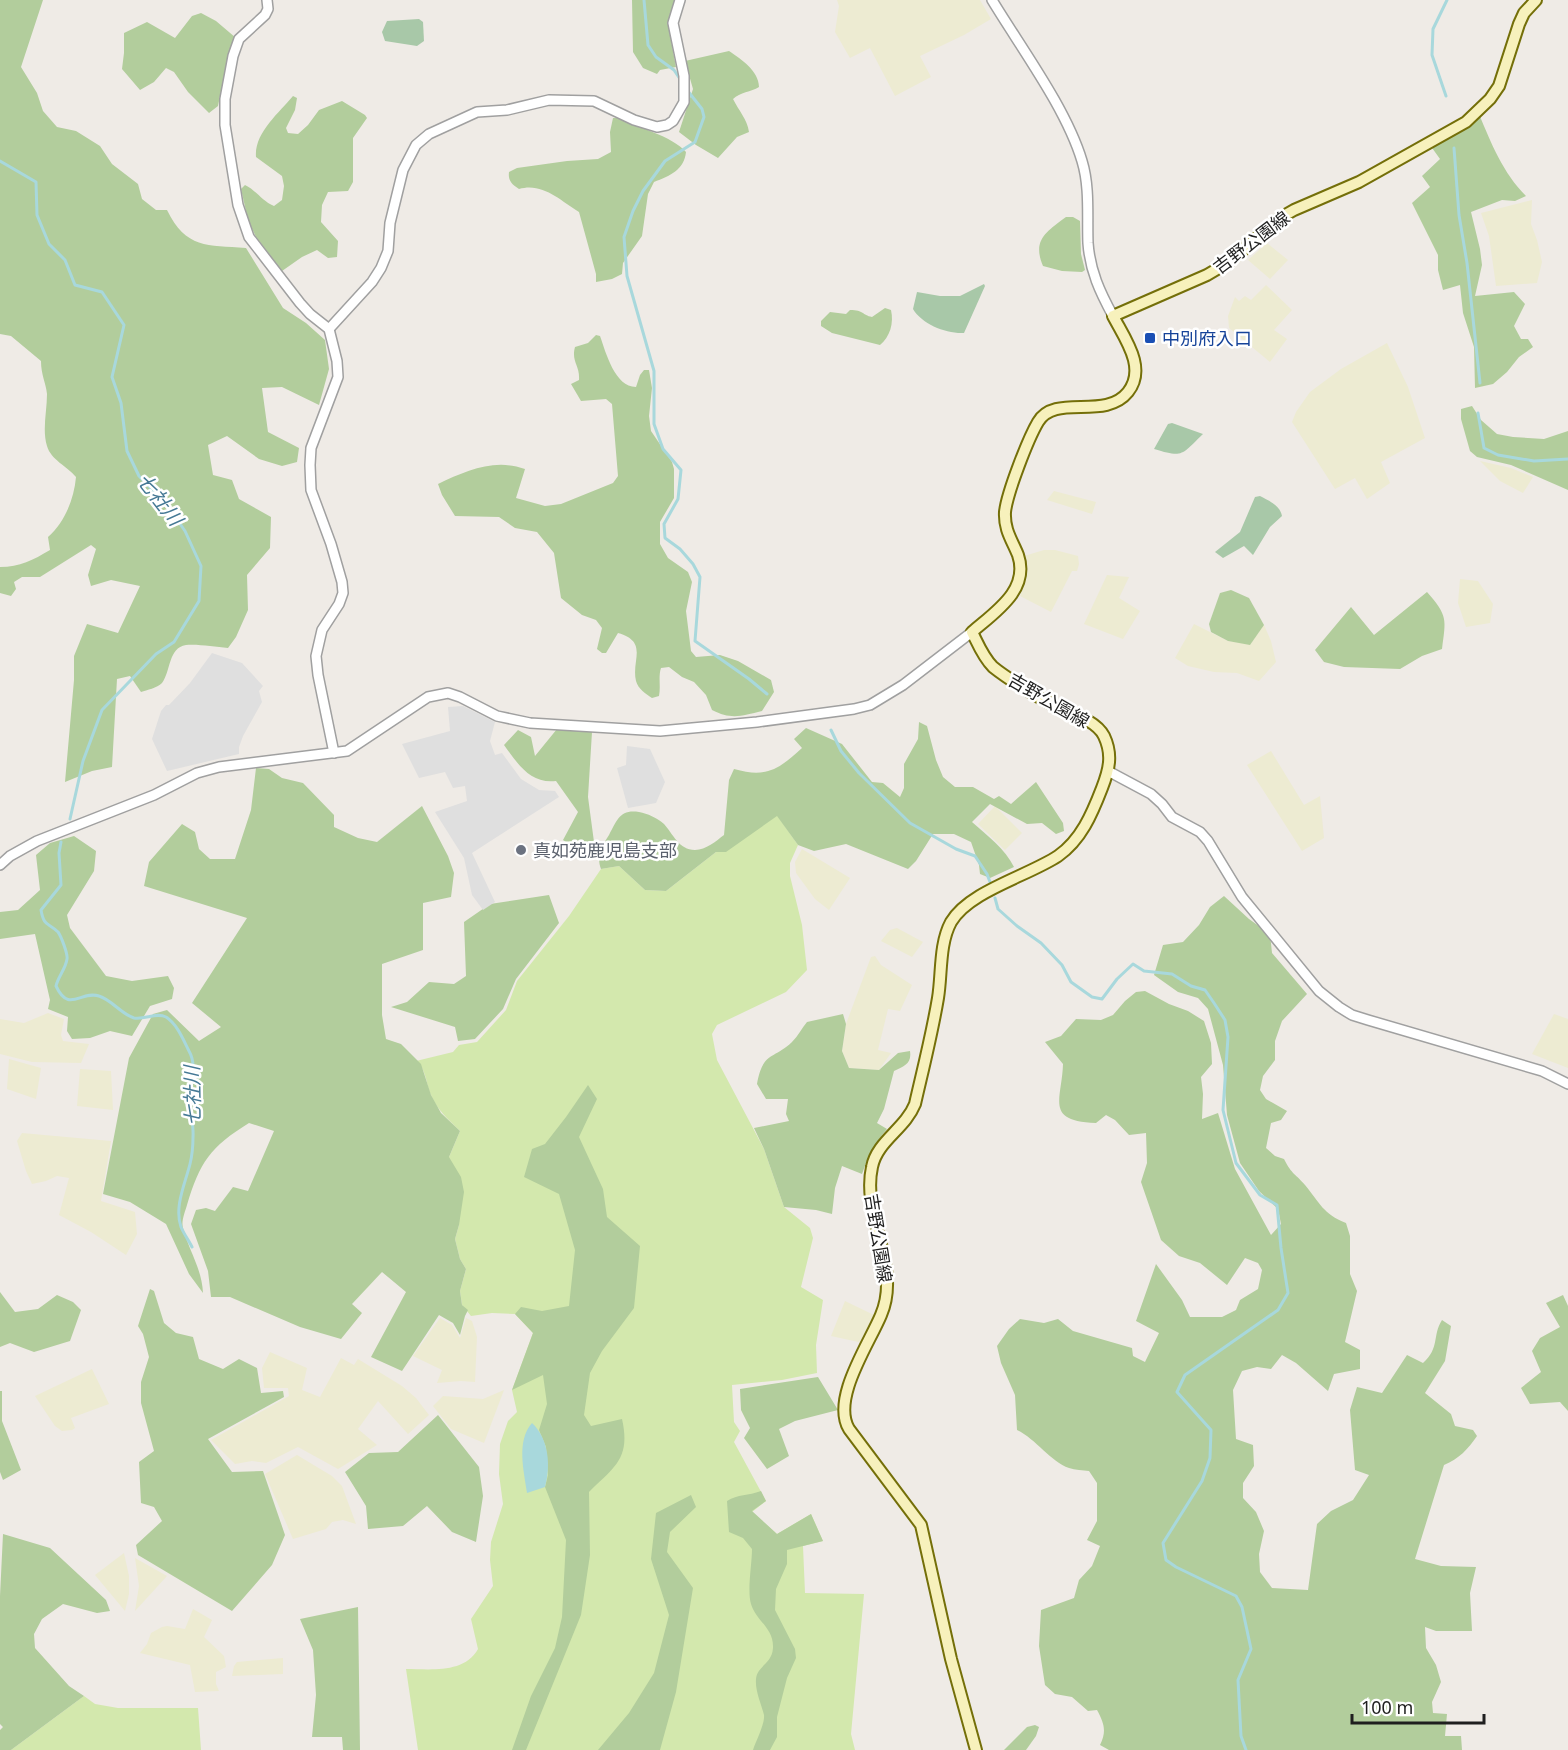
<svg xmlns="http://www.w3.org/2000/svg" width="1568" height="1750" viewBox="0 0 1568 1750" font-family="'Noto Sans','Noto Sans JP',sans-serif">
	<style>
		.farmland { fill: #edebd2 }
		.grass { fill: #d3e8ad }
		.forest { fill: #b2cd9c }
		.cemetery { fill: #a8c8a8 }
		.parking { fill: #dfdfdf }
		.water { fill: #a8d8dc }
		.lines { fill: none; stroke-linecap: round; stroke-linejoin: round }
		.stream { stroke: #a8d8dc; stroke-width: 3 }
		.tertiary-casing { stroke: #a0a0a0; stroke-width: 12 }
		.secondary-casing { stroke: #746f09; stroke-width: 14 }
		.tertiary { stroke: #fff; stroke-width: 9 }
		.secondary { stroke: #f7f1bc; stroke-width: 10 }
		.transit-dot { fill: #1a4fb4; stroke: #fff; stroke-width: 2 }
		.worship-dot { fill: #6b7280; stroke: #fff; stroke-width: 2 }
		.labels { text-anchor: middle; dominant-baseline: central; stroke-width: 5; stroke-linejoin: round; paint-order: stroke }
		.street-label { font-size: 18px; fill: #1f1f1f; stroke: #fff }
		.transit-label { font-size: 18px; fill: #164399; stroke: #fff; text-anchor: start }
		.worship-label { font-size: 18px; fill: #5b616d; stroke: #fff; text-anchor: start }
		.water-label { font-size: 20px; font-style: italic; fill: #457995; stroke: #fff }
	</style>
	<rect width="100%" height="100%" fill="#efebe6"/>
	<g class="farmland">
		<path d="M837,0H980L991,19L964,35L920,56L931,77L895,96L870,48L850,58L835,32L839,6Z"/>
		<path d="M1532,200L1531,224L1537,240L1542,262L1537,283L1496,286L1489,236L1481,213Z"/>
		<path d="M1267,243L1288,260L1270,279L1248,260Z"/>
		<path d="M1266,285L1292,310L1274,330L1287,339L1270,362L1229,328L1228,316L1235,297L1239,301L1245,296L1251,300Z"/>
		<path d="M1387,343L1408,387L1425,438L1381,462L1390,483L1367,499L1355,478L1335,489L1292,422L1296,412L1310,392L1341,369Z"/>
		<path d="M1480,461L1511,468L1533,477L1523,493L1500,481Z"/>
		<path d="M1054,491L1096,502L1092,514L1047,500Z"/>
		<path d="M1044,550H1055L1078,556L1079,564L1077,571H1072L1051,612L1020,596L1025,583L1026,569L1024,556Z"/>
		<path d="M1107,575L1129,577L1119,598L1140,611L1123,639L1084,624Z"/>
		<path d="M1460,579L1478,581L1493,604L1490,623L1466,627L1458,603Z"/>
		<path d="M1194,624L1228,641L1250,644L1264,625L1271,641L1276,662L1259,681L1237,673L1214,672L1188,666L1175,658Z"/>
		<path d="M1271,751L1304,805L1320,796L1324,838L1302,851L1247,765Z"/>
		<path d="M995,806L1022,833L1005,850L978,824Z"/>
		<path d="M802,849L850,878L829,910L815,899L796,873L795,862Z"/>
		<path d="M897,928L923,942L912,957L881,941L890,930Z"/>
		<path d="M875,956L881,965L912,985L900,1011L888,1009L878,1050L891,1053L879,1070L849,1068L842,1051L846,1024L871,957Z"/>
		<path d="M48,1013L64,1019L61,1035L63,1041L89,1044L81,1063L32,1062L0,1054V1019L24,1023Z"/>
		<path d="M1554,1014L1568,1019V1068L1532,1054Z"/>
		<path d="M9,1059L41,1068L36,1099L7,1089Z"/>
		<path d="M80,1069L111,1071L113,1110L77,1106Z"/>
		<path d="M22,1133L111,1141L101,1201L135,1212L137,1234L126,1255L91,1232L59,1215L69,1178L57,1176L46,1181L32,1184L26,1171L17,1141Z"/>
		<path d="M845,1301L876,1316L863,1343L831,1336Z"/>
		<path d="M440,1318L452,1325L460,1338L466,1318L472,1321L477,1337L475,1382L461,1381L437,1383L442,1370L413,1356Z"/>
		<path d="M270,1352L307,1368L302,1390L320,1397L341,1358L354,1365L358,1359L402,1386L416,1398L429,1415L408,1434L378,1401L358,1429L377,1445L338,1469L298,1447L266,1463L252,1461L235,1464L211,1440L289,1396L288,1388H264L262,1368Z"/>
		<path d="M92,1369L109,1404L71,1418L75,1428L72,1430L62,1431L55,1426L35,1396Z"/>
		<path d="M504,1390L484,1443L451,1429L433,1406L443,1396L483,1399Z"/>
		<path d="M297,1455L332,1476L342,1486L356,1524L343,1520L332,1522L326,1529L293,1539L265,1474Z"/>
		<path d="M124,1553L129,1576V1594L125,1611L95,1575Z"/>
		<path d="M135,1558L167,1576L135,1611L139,1586Z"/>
		<path d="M193,1609L212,1620L204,1637L224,1656L226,1667L216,1672V1684L219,1691L195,1692L190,1665L140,1653L147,1644L151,1633L162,1627L167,1626L185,1629Z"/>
		<path d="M283,1658V1674L232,1676L234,1666L237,1662Z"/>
	</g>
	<g class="grass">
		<path d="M777,815L798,845L790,863V876L802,925L807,970L786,992L717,1025L712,1034L717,1060L764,1149L784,1207L810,1228L813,1238L801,1287L823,1300L816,1345L817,1373L782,1380L732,1385L734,1422L740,1431L734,1442L766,1501L752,1512L777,1534L811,1514L823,1541L803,1546L805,1593L864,1594L851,1734L855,1750H418L406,1669C430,1669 464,1674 478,1649L471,1619L493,1586L490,1560L491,1542L503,1504L499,1474L500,1444L508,1421L517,1412L512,1390L533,1333L515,1314L492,1313L471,1316L462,1305L460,1291L466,1269L460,1259L455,1239L459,1225L449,1157L460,1131C449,1120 437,1110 431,1095C426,1084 426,1068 416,1061L453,1052L459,1045L477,1042L506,1010L517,981L569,916L601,869L619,866L645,890L666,891L716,852L726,851Z"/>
		<path d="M84,1696L95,1704L118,1708H198L201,1750H11Z"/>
	</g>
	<g class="forest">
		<path d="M0,0H43L21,67L37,93L43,111L57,127L76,131L100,146L112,164L138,184L142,199L156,210H167C186,249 207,245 246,248L283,308L306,323L325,340L329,369L319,405L282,387L262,388L268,432L299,448L297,462L282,466L259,459L227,436L208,445L213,475L232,480L239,499L271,517L270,548L247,575L248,610L236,637L228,648C215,647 199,644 186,645C168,648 171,671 162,683C157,688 147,690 141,692L130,676L117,679L112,767L92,771L65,782L74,680V656L87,624L118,633L140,586L111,580L91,586L88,575L96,549L91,545L40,577H22L14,582L16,589L11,596L0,593V567C20,567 33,560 50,550L48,537C65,522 74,499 76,477C67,466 51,460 47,446C42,430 47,411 47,394C46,383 41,375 41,361L11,336L0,334Z"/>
		<path d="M632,0H675L668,24L676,67L660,70L657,74L643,68L633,52Z"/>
		<path d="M201,13L216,21L236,38L228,56L218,106L209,113L188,92L174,72L166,68L154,82L140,90L122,69L124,53V33L147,22L175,38L192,16Z"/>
		<path d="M729,51C741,59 759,71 759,87C751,92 740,92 733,99C739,111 747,119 749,132L737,137L718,158L696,145L679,132L693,89L685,61Z"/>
		<path d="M293,96L297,98L295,110L286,128L288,133L298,134L308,125L319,110L342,101L365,115L367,118L353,138V182L348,191L328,192L322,205L321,222L338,241L337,257L328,258L317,250L302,257L282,271L256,237L248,220L241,189L245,185C257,191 262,201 274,206L282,200L284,186L282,176L256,157C254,133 279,113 293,96Z"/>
		<path d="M1479,114C1491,143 1503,173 1526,196L1515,201L1502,200L1471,212L1480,249L1482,265L1475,296L1514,292L1525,304L1514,326L1521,339H1528L1533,347L1519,357L1507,372L1493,384L1475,388L1474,347L1463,313L1460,285L1443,290L1438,270V255L1412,203L1430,187L1422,176L1440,159L1430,145Z"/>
		<path d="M613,118H617C637,127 672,136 686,152C684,170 670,176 654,182L648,194L642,236L623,263L622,274L612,279L596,282V274L579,212C560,200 542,182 519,189C511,184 508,180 509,172L517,168L567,161L598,159L611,152L610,132Z"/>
		<path d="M1066,217H1073L1080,221L1081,254L1085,270L1082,272L1062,271L1043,266C1032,240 1046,232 1066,217Z"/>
		<path d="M885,308L891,310C894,323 890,337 880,345L832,333L821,326V321L830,312L846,314L850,310C864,310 862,315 872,317Z"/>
		<path d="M596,335L600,336C606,353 615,387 636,387L640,375L644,370H649L652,388L649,416L651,431L672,462L674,469V498L660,522V544L668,558L688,572L692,582L686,611L691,651L696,657L720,655L738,661L771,680L774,692L762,711C742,716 731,720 712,710L706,695L694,682L682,677L669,667L661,668C658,677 661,686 659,696L652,698C646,694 638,689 636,681C631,660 649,642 618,633L606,653H602L597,649L602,628L596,620L582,615L561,598L554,553L537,532L515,528L499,517L455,516L442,495L438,484C466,471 494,458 525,469L516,498L545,506L561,504L613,483L618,476L612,404L606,399L581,401L571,384L579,380C580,365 571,362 575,347L588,343Z"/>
		<path d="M1472,406L1481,420L1497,434L1513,437L1544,439L1568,431V490L1511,465L1477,457L1470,451L1461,419V409Z"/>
		<path d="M1231,590L1249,598L1264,625L1250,645L1228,641L1211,632L1209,624L1220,593Z"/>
		<path d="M1427,592C1448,616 1446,619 1442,649L1422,656L1400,669L1344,667L1324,662L1315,650L1351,607L1374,635Z"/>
		<path d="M919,722L927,726L936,760L943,777L955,787H973L994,799L999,796L1011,804L1036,782L1063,823L1064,831L1056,834L1042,823L1027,824L990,804L972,822C988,836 1005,849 1014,867L990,878L980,874L979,865L971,842L954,834H933L916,861L908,869L846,844L814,851L798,845L777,816L726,852H716L666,891L645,890L619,866L601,869C596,856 602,846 609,835C617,820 620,809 639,812C648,814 656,817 664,824C673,834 679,850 695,850C706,850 716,841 724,835L729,780L734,769C766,778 778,770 802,748L794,739L806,728L842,744L872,782L883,783L900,797L904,788V764L918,739Z"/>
		<path d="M557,729L592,732L588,797L594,842L579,851L563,840L578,812L556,781C530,784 518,764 504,745L518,730L531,737L535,756Z"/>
		<path d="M256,768L269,769L282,778L303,783L334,815V827L358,838L377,842L422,806L448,856L454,873L451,897L423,903V950L382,964V1015L386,1039L401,1044L421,1064L431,1095L441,1113L460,1131L449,1157L461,1177L464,1192L459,1225L455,1239L460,1259L466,1269L460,1291L462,1305L468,1310L465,1316L460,1335L453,1323L439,1315L402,1371L371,1357L406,1292L382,1272L352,1304L362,1313L341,1339L300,1327L230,1297H211L208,1271L191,1224L196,1210L206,1208L215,1211L233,1187L248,1191L274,1131L249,1123C210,1147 200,1162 187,1205C185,1212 181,1221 183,1228C189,1251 202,1269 203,1293L189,1274L166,1224L130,1202L103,1194L129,1058L153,1014L167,1010L199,1041L221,1027L192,1003L247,918L144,886L149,862L182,824L195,832L199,849L210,859H235L251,810Z"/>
		<path d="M74,836L96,851L94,871L67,915L70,928L106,976L132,981L168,976L174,988L172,999L150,1006L132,1036L110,1031L90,1038L72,1039L67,1031L68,1017L48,1009L50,1000L35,934L0,939V912L18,910L40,890L36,855L50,843Z"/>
		<path d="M549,895L559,923L516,979L503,1009L475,1039L458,1041L455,1027L391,1007L407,1002L429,982L454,984L466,976L464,922L490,904Z"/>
		<path d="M1224,896L1249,919L1270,934L1272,953L1307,994L1282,1021L1275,1041V1060L1263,1076L1260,1090L1266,1099L1287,1111L1281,1120L1271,1123L1266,1148L1275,1156L1284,1159C1292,1175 1296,1174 1305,1185C1320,1203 1323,1214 1346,1223L1350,1236V1274L1357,1291L1345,1342L1360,1350V1369L1334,1374L1328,1391L1296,1363L1282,1355L1271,1369L1257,1367L1242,1371L1233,1390L1236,1439L1253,1445L1254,1466L1243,1483V1498L1256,1512L1264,1531L1259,1554L1260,1572L1272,1588L1308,1590L1317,1524L1331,1511L1353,1500L1369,1475L1355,1470L1350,1410L1357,1387L1382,1393L1407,1355L1423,1363C1440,1348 1432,1336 1442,1320L1451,1326L1445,1361L1425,1393L1451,1414L1455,1426L1473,1430L1477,1436C1468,1449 1459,1459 1444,1465L1415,1559L1441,1566L1476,1567L1470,1593L1472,1631H1436L1425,1627L1426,1648L1436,1665L1441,1682L1432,1702L1433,1713L1447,1714L1445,1736H1461L1462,1750H1109L1100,1745C1107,1731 1104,1723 1097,1710L1088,1711L1072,1697L1055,1694L1045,1685L1039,1646L1041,1610L1074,1598L1079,1580L1092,1566L1100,1546L1087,1540L1097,1521V1483L1089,1471C1083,1470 1075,1470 1069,1468C1051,1462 1036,1439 1017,1430L1015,1395L1001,1363L997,1346L1009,1329L1020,1319L1044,1323L1058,1319L1073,1331L1132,1348L1133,1356L1145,1362L1159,1333L1136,1321L1156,1264L1182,1300L1190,1317H1222L1236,1310L1240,1300L1258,1289L1262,1270L1258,1263L1245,1258L1227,1285L1200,1263L1179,1256L1161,1240L1141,1182L1147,1163L1146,1133L1129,1135L1115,1120L1106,1115L1096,1123C1044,1121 1062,1100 1063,1064L1045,1042L1061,1036L1076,1019L1101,1020L1113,1015L1125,1001L1136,992L1145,991L1169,1004L1188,1011L1204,1021L1211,1043L1212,1064L1201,1077L1203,1094L1202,1119L1218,1113L1235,1169L1271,1235L1281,1224L1278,1209L1259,1191L1240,1163L1227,1115L1223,1065L1208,1009L1198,998L1178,992L1154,975L1163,945L1183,942L1199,925L1210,907Z"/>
		<path d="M843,1014L846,1024L842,1051L849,1068L879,1070L898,1053L910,1051C912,1064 904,1066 894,1071L884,1109L877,1123L887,1129C875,1143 868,1157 862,1174L842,1166L835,1188L832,1214L816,1210L784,1207L764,1149L754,1128L789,1121L786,1114L788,1099H766L757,1084C763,1051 773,1060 792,1042C798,1036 802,1028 807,1022Z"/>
		<path d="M588,1085L597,1099L579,1137L603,1189L607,1217L640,1246L634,1308L602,1351L590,1373L584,1415L591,1426L622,1419C631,1459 614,1467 589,1492L590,1555L581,1615L526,1750H512L531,1696L555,1648L562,1617L566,1540L545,1487L548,1475L546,1447L539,1430L547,1404L543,1375L512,1390L533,1333L515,1314L521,1307L542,1311L569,1306L575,1250L559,1194L524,1177L532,1149L545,1144L566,1117Z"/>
		<path d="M150,1289L154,1291L164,1323L176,1333L193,1337L199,1359L223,1369L239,1359L257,1368L261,1393L283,1391L284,1397L208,1439L232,1472L263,1471L285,1535L272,1565L232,1611L138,1555L136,1545L162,1521L154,1507L141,1503L139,1462L154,1451L141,1403V1382L149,1357L143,1334L138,1326Z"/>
		<path d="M0,1292L15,1312L38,1309L57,1295L73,1302L81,1310L70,1341L34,1352L10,1343L0,1347Z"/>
		<path d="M1563,1295L1568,1306V1411L1560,1402L1530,1404L1521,1388L1541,1372L1532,1351L1540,1338L1560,1327L1546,1303Z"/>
		<path d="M818,1377L838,1410L795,1421L779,1429L789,1456L767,1469L744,1438L750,1428L741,1410L740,1389Z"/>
		<path d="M0,1391H2V1421L21,1470L3,1480L0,1472Z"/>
		<path d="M438,1415L479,1467L483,1496L476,1542L452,1532L427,1506L403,1526L368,1529L366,1506L345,1472L369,1453L398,1452Z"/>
		<path d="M761,1491L766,1501L752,1511L777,1534L811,1514L823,1541L787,1550V1564L776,1589L775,1610L795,1649L796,1658L787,1678L777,1717V1737L770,1750H753C756,1741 765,1724 764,1715C761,1703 755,1691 756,1679C757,1666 772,1664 773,1648C774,1628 756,1621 751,1604C747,1591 752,1564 752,1549L743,1538L729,1532L727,1501C738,1494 748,1496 761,1491Z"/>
		<path d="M691,1495L696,1507L670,1532L667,1552L693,1588L676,1692L660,1750H598L629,1713L654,1673L669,1615L651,1559L656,1513Z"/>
		<path d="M3,1534L50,1548L106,1600L110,1611L97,1613L63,1604L42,1619L34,1634L35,1648L69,1686L84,1696L11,1750H0V1730L3,1727L0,1724V1596Z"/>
		<path d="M358,1607L360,1750H343L342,1737H312L316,1695L313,1650L300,1619Z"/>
		<path d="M1035,1725L1039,1727L1036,1736L1026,1750H1004L1027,1727Z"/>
	</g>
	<g class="cemetery">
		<path d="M419,19L423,22L424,41L417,46L385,41L382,32L387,21Z"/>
		<path d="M984,284L985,286L964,333C946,334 922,324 913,309L917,292L940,296H960Z"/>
		<path d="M1172,423L1203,434C1181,455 1184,458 1154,449L1168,424Z"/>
		<path d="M1260,496C1269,501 1280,505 1282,516L1270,527L1253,555L1244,546L1223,558L1215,552L1240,532L1255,497Z"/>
	</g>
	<g class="parking">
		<path d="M212,653L242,663L263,686L259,691L262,702L243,736L239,747V754L167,771L152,739L161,711L166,705H169L190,683Z"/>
		<path d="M463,706L495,722L490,741L495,755L502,753L521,779L539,790L555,791L559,797L472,853L495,902L483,910L472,895L464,858L435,812L467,801L465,786L453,788L445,772L419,778L402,744L450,731L448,707Z"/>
		<path d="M627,746L650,749L665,782L656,803L628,808L617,768L626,765Z"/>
	</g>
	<path class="water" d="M532,1423C549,1439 551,1466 545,1487L527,1493C524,1471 516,1441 532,1423Z"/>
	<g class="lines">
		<g class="stream">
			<path d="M644,0L648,45L656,57L674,70L682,82"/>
			<path d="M687,90L702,109L704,117L695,142L665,161L643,191L633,211L624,237L627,276L654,371V424L663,449L681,470L678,499L664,524L665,538L680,549L693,564L700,577L695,641L749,679L767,694"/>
			<path d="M1446,96L1432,55L1433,29L1447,0"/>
			<path d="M1454,148L1459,215L1467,263L1480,383"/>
			<path d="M0,161L36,182L37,215L49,244L65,260L75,285L102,292L124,325L112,377L121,403L127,451L139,476L167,505L185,531L201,566L199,601L174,642L156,654L102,710L83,761L70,819"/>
			<path d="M1478,413L1484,448L1498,455L1534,461L1568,459"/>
			<path d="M831,730L841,751L859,773L910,823L956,849L975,856L987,874L990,882"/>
			<path d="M61,842L59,853L61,885L41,910C44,927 48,922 58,932C61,936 68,954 67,959C66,968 58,977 56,986C69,1014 81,990 99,996C112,1000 121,1014 134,1018C145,1020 156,1012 166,1017C177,1024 183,1039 189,1051C197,1065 191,1080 190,1096C189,1109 194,1123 193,1137C193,1146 192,1156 190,1164C185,1184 174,1207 181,1227C184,1234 189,1241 192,1247"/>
			<path d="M995,898L998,909L1017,926L1041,943L1062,965L1071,982L1092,997L1102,999L1117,979L1133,964L1144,971L1172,974L1191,986L1205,990L1214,1003L1225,1020L1228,1037L1223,1110L1236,1163L1260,1195L1277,1205L1281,1248L1288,1293L1278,1310L1185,1375L1177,1392L1211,1430L1210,1458L1202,1481L1163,1543L1166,1560L1176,1567L1236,1596L1242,1607L1251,1649L1238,1680L1241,1736L1246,1750"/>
		</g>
		<defs>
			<g id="tertiary">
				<path d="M267,0L268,9L265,15L239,39L233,56L225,99V125L238,205L249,237L300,303L310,314L329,329L337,361L338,377L311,448L310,465L311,490L331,544L342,582L343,593L339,604L322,630L316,656L318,675L334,753"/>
				<path d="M992,0C1021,48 1066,108 1082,161C1090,187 1087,216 1088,243C1090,271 1100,292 1113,316"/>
				<path d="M329,329L372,282L381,268L388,251L390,223L403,170L416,145L429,134L477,112L507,110L549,100L594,101L634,120L657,127L667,125L673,121L684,102V76L673,23L680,0"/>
				<path d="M1108,771L1151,794L1162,804L1172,817L1200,832L1208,841L1242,897L1319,991L1339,1007L1352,1015L1368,1020L1542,1071L1568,1084"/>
				<path d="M0,865L10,856L37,841L154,795L197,773L219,767L347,751L428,697L448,693L460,697L497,716L530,723L660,731L757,722L854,709L870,705L903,685L972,632"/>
			</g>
			<path id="secondary" d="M976,1750L951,1659L921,1525L849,1429C831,1399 869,1344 881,1315C902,1266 861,1217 872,1167C877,1141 905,1129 915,1104C923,1069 932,1034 938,998C942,974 939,944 951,922C969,891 1028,876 1058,856C1081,840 1092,814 1102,788C1109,770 1113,755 1104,736C1096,720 1070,713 1055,706C1037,697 1008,679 993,667C983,657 978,644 972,632C995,612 1030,590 1018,555C1012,540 1004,530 1005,512C1007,493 1028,439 1038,422C1055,393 1105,421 1128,392C1147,368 1125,339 1113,316L1207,275L1229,262L1280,218L1294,210L1359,182L1466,122L1490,99L1499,86L1519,24L1524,13L1536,0"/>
		</defs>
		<use href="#tertiary" class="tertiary-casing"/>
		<use href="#secondary" class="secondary-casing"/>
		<use href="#tertiary" class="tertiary"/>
		<use href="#secondary" class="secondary"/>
	</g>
	<rect class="transit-dot" x="1144" y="332" width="12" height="12" rx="3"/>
	<circle class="worship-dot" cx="521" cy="850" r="6"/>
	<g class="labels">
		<g class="street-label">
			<text transform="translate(1251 242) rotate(-37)">吉野公園線</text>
			<text transform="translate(1049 700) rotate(30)">吉野公園線</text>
			<text transform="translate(879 1238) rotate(81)">吉野公園線</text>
		</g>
		<g class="transit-label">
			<text x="1162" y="338">中別府入口</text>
		</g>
		<g class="worship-label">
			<text x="533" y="850">真如苑鹿児島支部</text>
		</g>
		<g class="water-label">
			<text transform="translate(160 499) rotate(52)">七社川</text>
			<text transform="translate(192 1096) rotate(-91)">七社川</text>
		</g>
	</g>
	<path d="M1352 1714v9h132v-9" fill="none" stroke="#1f1f1f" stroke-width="3"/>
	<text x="1361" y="1714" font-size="18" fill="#1f1f1f" stroke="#ffffff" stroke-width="4.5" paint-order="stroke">100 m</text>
</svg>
